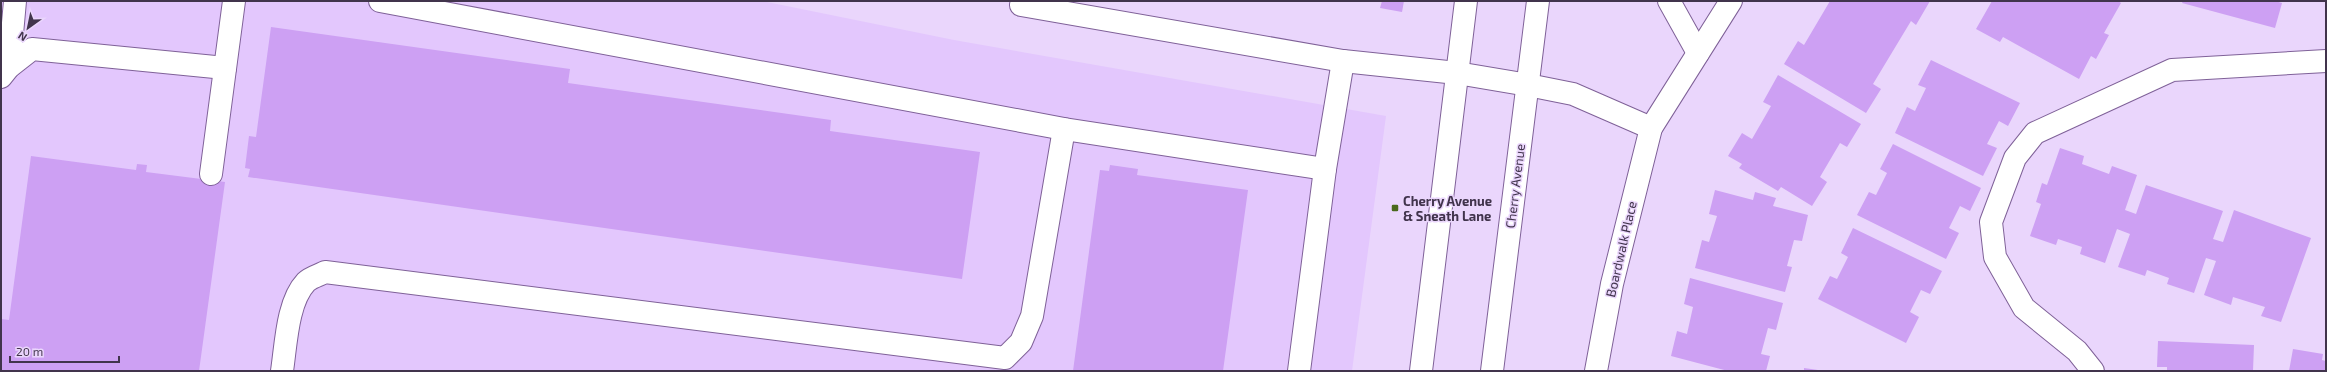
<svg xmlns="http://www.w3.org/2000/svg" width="2327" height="372" viewBox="0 0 2327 372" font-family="'Exo 2',sans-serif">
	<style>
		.built { fill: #e3c7fd }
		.building { fill: #cda0f3 }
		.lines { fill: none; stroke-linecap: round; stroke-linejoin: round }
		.minor-casing { stroke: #7f6198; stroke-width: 24 }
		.minor { stroke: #fff; stroke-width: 22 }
		.poi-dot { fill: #4a681d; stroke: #ead6fc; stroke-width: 1.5 }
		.labels { text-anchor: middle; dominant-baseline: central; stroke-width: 3; stroke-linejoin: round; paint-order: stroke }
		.street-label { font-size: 13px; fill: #41344c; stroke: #ead6fc }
		.poi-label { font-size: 13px; font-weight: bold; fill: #41344c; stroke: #ead6fc; text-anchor: start }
	</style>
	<rect width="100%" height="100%" fill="#ead6fc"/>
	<path class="built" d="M1,1H762L954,40L1386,116L1352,371H1Z"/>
	<g class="building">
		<path d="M1382,1H1404L1402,12L1380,8Z"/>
		<path d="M1830,1H1930L1916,25L1911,21L1873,84L1881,89L1866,113L1784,64L1798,41L1804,45Z"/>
		<path d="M1992,1H2118L2121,3L2104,33L2109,35L2096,59L2091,56L2079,79L2003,37L2000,42L1976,29Z"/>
		<path d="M2183,1H2275L2282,3L2275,28L2182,3Z"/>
		<path d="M271,27L570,69L568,83L831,120L830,131L980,152L962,279L248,177L250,169L245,168L249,136L256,137Z"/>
		<path d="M1931,60L2020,103L2008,126L1999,121L1987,144L1997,148L1983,176L1895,133L1907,107L1915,111L1926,88L1918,85Z"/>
		<path d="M1778,75L1861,124L1847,147L1840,143L1820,177L1827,182L1812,206L1781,187L1778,191L1739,168L1742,164L1728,156L1742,133L1752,139L1771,106L1763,102Z"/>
		<path d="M1893,144L1981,188L1970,211L1960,206L1949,228L1959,233L1946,259L1857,215L1869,192L1876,195L1887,173L1880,169Z"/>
		<path d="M2060,148L2084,156L2082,164L2109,174L2112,166L2137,175L2125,210L2136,214L2146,185L2223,211L2213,239L2223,242L2234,210L2311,238L2281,322L2261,316L2265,307L2233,297L2231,305L2204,295L2216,261L2206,258L2194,293L2167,284L2169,278L2147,270L2145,276L2118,267L2130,234L2117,229L2105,263L2080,254L2082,247L2058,239L2056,245L2030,236L2041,204L2036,202L2042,183L2047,185Z"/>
		<path d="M31,156L136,170L137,164L147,165L146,172L225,182L199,371H1V319L9,320Z"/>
		<path d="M1110,165L1138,169L1137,175L1248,190L1223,371H1073L1100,170L1109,171Z"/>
		<path d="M1715,190L1753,200L1755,192L1776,198L1773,206L1808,215L1802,241L1794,240L1787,266L1792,267L1785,292L1695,268L1702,240L1709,242L1717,216L1709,214Z"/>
		<path d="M1853,228L1942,271L1930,294L1921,290L1910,312L1919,317L1906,343L1818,299L1830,276L1837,279L1848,257L1841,253Z"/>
		<path d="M1690,278L1783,303L1776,330L1768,328L1761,354L1770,356L1766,371H1728L1671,356L1677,331L1687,334L1693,307L1684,304Z"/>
		<path d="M2158,341L2254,345L2253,371H2167V367H2157Z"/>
		<path d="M2293,349L2323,354L2322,360L2326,361V371H2289Z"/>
		<path d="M1804,368L1818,370L1817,371H1804Z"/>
	</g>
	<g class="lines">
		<defs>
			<g id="minor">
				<path d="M380,1L1064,129L1325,169"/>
				<path d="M1669,1L1698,53"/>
				<path d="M1021,5L1343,61L1457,73L1528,85L1573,94L1651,128"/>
				<path d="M9,67L15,1"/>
				<path d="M1,77L9,67L32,49L225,68"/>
				<path d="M211,174L234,1"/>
				<path d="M282,371C286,345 287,302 306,282C311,277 320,275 325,272L1005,358L1021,342L1032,316L1064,129"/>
				<path d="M1299,371L1325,169L1343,61"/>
				<path d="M1421,371L1466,1"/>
				<path d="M1492,371L1538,1"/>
				<path d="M1596,371L1612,284L1651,128L1731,1"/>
				<path d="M2093,371L2077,351L2024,308L1995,257L1991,222L2015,158L2035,133L2172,70L2326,61"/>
			</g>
		</defs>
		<use href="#minor" class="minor-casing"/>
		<use href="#minor" class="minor"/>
	</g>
	<rect class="poi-dot" x="1391" y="204" width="8" height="8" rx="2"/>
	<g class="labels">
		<g class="street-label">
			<text transform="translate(1515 186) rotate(-83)">Cherry Avenue</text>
			<text transform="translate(1621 249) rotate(-77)">Boardwalk Place</text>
		</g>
		<g class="poi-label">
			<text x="1403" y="201">Cherry Avenue<tspan x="1403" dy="15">&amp; Sneath Lane</tspan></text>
		</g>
	</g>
	<rect width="2327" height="372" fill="none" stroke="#41344c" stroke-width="4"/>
	<g transform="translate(28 28) rotate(213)" stroke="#ead6fc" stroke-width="3" paint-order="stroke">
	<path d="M0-3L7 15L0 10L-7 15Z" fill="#41344c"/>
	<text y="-6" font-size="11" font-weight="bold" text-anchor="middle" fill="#41344c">N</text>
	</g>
	<path d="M10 356v6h109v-6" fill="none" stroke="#41344c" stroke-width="2"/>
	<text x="16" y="356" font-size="12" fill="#41344c" stroke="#ead6fc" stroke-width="3" paint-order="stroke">20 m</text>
</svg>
